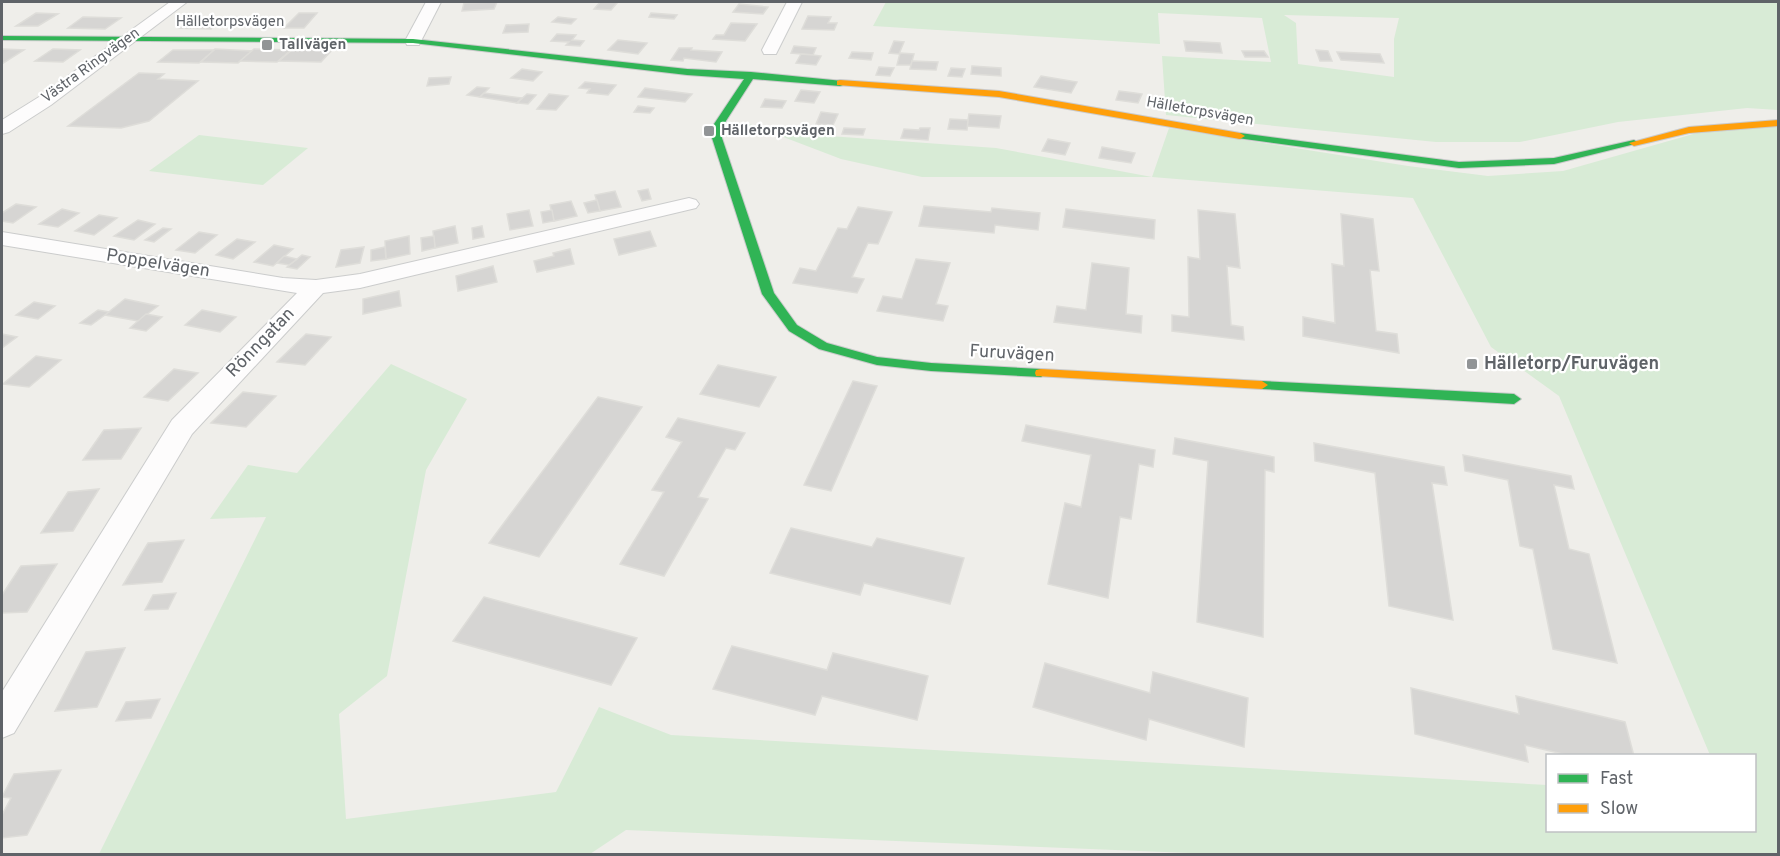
<svg xmlns="http://www.w3.org/2000/svg" width="1780" height="856" viewBox="0 0 1780 856" font-family="Overpass,sans-serif">
	<style>
		.green { fill: #d8ebd6; fill-rule: evenodd }
		.building { fill: #d6d5d3; stroke: #deddd9; stroke-width: 1.5 }
		.lines { fill: none; stroke-linecap: round; stroke-linejoin: round }
		.street-casing { stroke: #cbcccc; stroke-width: 2 }
		.fast-casing { stroke: #cacacb; stroke-width: 2 }
		.slow-casing { stroke: #cacacb; stroke-width: 2 }
		.street { fill: #fdfcfc; fill-rule: evenodd }
		.fast { fill: #30b455; fill-rule: evenodd }
		.slow { fill: #ff9f0a; fill-rule: evenodd }
		.poi-dot { fill: #919496; stroke: #fff; stroke-width: 2 }
		.labels { text-anchor: middle; dominant-baseline: central; stroke-width: 4.5; stroke-linejoin: round; paint-order: stroke }
		.far-street-label { font-size: 15px; fill: #5f6368; stroke: #fff }
		.far-poi-label { font-size: 15px; font-weight: bold; fill: #5f6368; stroke: #fff; text-anchor: start }
		.street-label { font-size: 18px; fill: #5f6368; stroke: #fff }
		.poi-label { font-size: 18px; font-weight: bold; fill: #5f6368; stroke: #fff; text-anchor: start }
	</style>
	<rect width="100%" height="100%" fill="#efeeea"/>
	<g class="green">
		<path d="M886,2H1778V110L1747,108L1618,122L1520,142H1436L1166,115L1162,56L1271,62L1262,18L1158,13L1160,44L873,26ZM1284,15L1399,18L1394,39V77L1298,64L1296,23Z"/>
		<path d="M732,122L829,136L996,148L1152,177L1169,128L1408,166L1488,176L1563,171L1718,127L1778,126V854H1214L626,830L590,854H99L266,517L210,519L248,465L297,473L391,364L467,399L426,470L387,676L339,714L346,819L556,792L599,707L671,735L1547,785L1548,830H1754V756L1710,755L1559,396L1491,347L1413,198L1152,177H922L841,159L765,130L724,129Z"/>
		<path d="M199,135L308,148L263,185L149,171Z"/>
	</g>
	<g class="building">
		<path d="M497,2L494,9L462,11L464,3Z"/>
		<path d="M600,2H618L611,10L594,9Z"/>
		<path d="M739,4L768,7L763,14L733,12Z"/>
		<path d="M36,13L58,14L38,26H16Z"/>
		<path d="M299,13H317L304,28H284Z"/>
		<path d="M651,13L677,15L674,19L649,17Z"/>
		<path d="M808,16L831,17L828,23H837L834,30L802,29Z"/>
		<path d="M83,17L121,18L105,29L68,28Z"/>
		<path d="M558,17L576,19L571,24L552,22Z"/>
		<path d="M192,18H223L211,29L179,28Z"/>
		<path d="M731,23L757,24L745,41L713,39L716,35H724Z"/>
		<path d="M529,24L528,32L503,33L506,25Z"/>
		<path d="M557,34L576,35L572,40L584,41L580,46L566,45L569,42L551,41Z"/>
		<path d="M618,40L647,43L638,54L608,50Z"/>
		<path d="M894,41L904,42L899,54L889,53Z"/>
		<path d="M1184,41L1220,43L1222,53L1186,51Z"/>
		<path d="M794,46L816,48L813,55L791,53Z"/>
		<path d="M679,48H692L691,50L722,52L716,62L684,58L683,61L671,60Z"/>
		<path d="M53,49L80,50L63,62L35,61Z"/>
		<path d="M215,49L252,51L238,63L201,62Z"/>
		<path d="M254,49L291,50L277,62L240,61Z"/>
		<path d="M293,49L332,50L321,62L279,61Z"/>
		<path d="M2,50L3,49L24,50L2,64Z"/>
		<path d="M173,50H214L199,63L158,62Z"/>
		<path d="M1316,50L1328,51L1332,61H1320Z"/>
		<path d="M1242,51H1264L1268,57H1245Z"/>
		<path d="M852,52L873,53L871,60L849,58Z"/>
		<path d="M1337,52L1380,54L1384,63L1341,60Z"/>
		<path d="M900,53L914,54L911,65H897Z"/>
		<path d="M801,54L813,55L821,56L816,65L796,63Z"/>
		<path d="M912,61L938,62L936,70L910,69Z"/>
		<path d="M972,66L1001,68V76L971,74Z"/>
		<path d="M879,67L894,68L890,76L876,75Z"/>
		<path d="M951,68L965,69L962,77L948,76Z"/>
		<path d="M522,69L542,72L533,81L511,78Z"/>
		<path d="M139,73L164,74L158,79L198,81L149,121L121,128L68,126Z"/>
		<path d="M1041,76L1077,82L1071,93L1034,87Z"/>
		<path d="M451,77L449,84L427,86L429,78Z"/>
		<path d="M585,82L616,85L608,95L587,93L590,89L579,88Z"/>
		<path d="M477,87L489,88L480,97L467,95Z"/>
		<path d="M645,88L692,94L685,102L638,97Z"/>
		<path d="M801,90L820,92L814,103L795,101Z"/>
		<path d="M1119,91L1135,93L1142,94L1138,103L1116,100Z"/>
		<path d="M484,93L522,98L517,103L480,97Z"/>
		<path d="M527,94L536,95L528,104L517,103Z"/>
		<path d="M549,94L568,96L556,110L537,109Z"/>
		<path d="M765,99L786,101L782,108L761,107Z"/>
		<path d="M638,106L654,108L650,113L634,112Z"/>
		<path d="M821,112L838,114L833,125L816,124Z"/>
		<path d="M969,114L1001,116L999,128L967,126Z"/>
		<path d="M950,119L968,120L967,130L948,129Z"/>
		<path d="M844,128L865,129L863,135L842,134Z"/>
		<path d="M920,128H930L928,140L901,138L904,129L919,130Z"/>
		<path d="M1048,139L1070,143L1065,155L1042,151Z"/>
		<path d="M1102,147L1135,153L1131,163L1099,158Z"/>
		<path d="M648,189L651,199L642,201L638,191Z"/>
		<path d="M615,191L621,207L600,211L595,195Z"/>
		<path d="M597,200L600,211L588,213L584,203Z"/>
		<path d="M571,201L577,216L554,221L550,205Z"/>
		<path d="M16,204L36,207L13,223L2,221V213Z"/>
		<path d="M924,206L991,212L992,208L1040,213L1038,230L995,225L994,233L919,226Z"/>
		<path d="M858,207L892,212L878,244L868,243L852,277L864,279L857,293L793,283L800,268L816,271L838,228L847,229Z"/>
		<path d="M62,209L79,213L58,227L39,224Z"/>
		<path d="M1066,209L1155,220L1154,239L1063,227Z"/>
		<path d="M529,210L533,226L510,230L507,214Z"/>
		<path d="M552,210L554,221L543,223L541,212Z"/>
		<path d="M1198,210L1235,214L1240,268L1227,266L1231,325L1243,327L1244,340L1172,331V315L1189,317L1188,257L1200,259Z"/>
		<path d="M1341,214L1373,219L1379,271L1370,270L1376,331L1397,334L1399,353L1303,336V317L1335,323L1332,264L1344,266Z"/>
		<path d="M99,215L117,218L94,235L75,231Z"/>
		<path d="M138,220L155,224L134,240L114,236Z"/>
		<path d="M455,226L458,243L435,248L433,231Z"/>
		<path d="M482,226L484,237L473,239L472,228Z"/>
		<path d="M163,228L171,229L154,242L145,240Z"/>
		<path d="M650,231L656,246L619,255L614,239Z"/>
		<path d="M199,232L217,235L195,253L176,250Z"/>
		<path d="M409,236L410,254L386,259L385,241Z"/>
		<path d="M434,236L435,248L422,251L421,238Z"/>
		<path d="M237,239L255,242L233,259L216,255Z"/>
		<path d="M274,245L293,249L273,266L254,262Z"/>
		<path d="M364,247L360,263L336,267L341,250Z"/>
		<path d="M385,247L386,259L371,261V250Z"/>
		<path d="M570,249L574,264L537,272L534,261L554,256L553,253Z"/>
		<path d="M302,255L310,257L297,269L287,267Z"/>
		<path d="M284,256L297,259L289,265L277,263Z"/>
		<path d="M916,259L950,263L936,304L948,306L943,321L877,311L883,296L902,299Z"/>
		<path d="M1092,263L1129,268L1126,314L1142,316L1141,333L1054,322L1057,306L1086,310Z"/>
		<path d="M493,266L497,282L458,291L456,276Z"/>
		<path d="M399,291L401,306L363,314V299Z"/>
		<path d="M125,299L158,306L138,321L105,315Z"/>
		<path d="M34,302L55,306L38,319L16,315Z"/>
		<path d="M98,310L109,312L91,325L80,323Z"/>
		<path d="M202,310L236,317L220,332L185,325Z"/>
		<path d="M146,314L162,317L146,331L130,328Z"/>
		<path d="M2,334L17,337L2,348Z"/>
		<path d="M306,334L331,337L305,365L277,362Z"/>
		<path d="M36,356L61,360L29,387L3,384Z"/>
		<path d="M718,365L776,377L759,407L700,394Z"/>
		<path d="M174,369L198,373L168,401L144,397Z"/>
		<path d="M853,381L877,386L831,491L804,485Z"/>
		<path d="M243,392L276,396L246,427L211,423Z"/>
		<path d="M598,397L642,407L539,557L489,543Z"/>
		<path d="M678,418L745,433L735,450L726,448L698,497L708,499L664,576L620,564L664,492L652,490L682,442L666,437Z"/>
		<path d="M1026,425L1155,450L1153,467L1139,464L1131,519L1120,517L1108,598L1048,584L1065,503L1081,507L1091,455L1022,441Z"/>
		<path d="M141,428L121,459L83,460L104,430Z"/>
		<path d="M1175,438L1274,457V472L1265,470L1263,637L1197,622L1208,461L1173,454Z"/>
		<path d="M1314,443L1444,467L1447,485L1432,483L1453,620L1389,606L1375,473L1315,461Z"/>
		<path d="M1463,455L1571,476L1574,489L1554,485L1569,549L1589,554L1617,663L1553,649L1533,549L1520,546L1508,480L1465,471Z"/>
		<path d="M99,489L73,531L41,533L68,492Z"/>
		<path d="M791,528L872,547L877,538L964,558L950,604L864,583L860,595L770,573Z"/>
		<path d="M184,540L162,582L123,585L148,543Z"/>
		<path d="M57,564L27,612L2,613V595L21,566Z"/>
		<path d="M176,593L168,609L145,610L153,595Z"/>
		<path d="M484,597L637,638L611,685L453,641Z"/>
		<path d="M732,646L827,670L833,653L928,676L917,720L822,696L815,715L713,689Z"/>
		<path d="M125,648L97,707L55,711L86,652Z"/>
		<path d="M1045,663L1150,693L1153,672L1248,698L1244,747L1149,719L1146,740L1033,707Z"/>
		<path d="M1411,688L1519,714L1516,696L1625,722L1634,756H1571L1525,745L1528,762L1415,734Z"/>
		<path d="M160,699L151,718L116,721L126,702Z"/>
		<path d="M61,770L27,835L2,838V815L11,798L2,797L14,774Z"/>
	</g>
	<g class="lines">
		<defs>
			<g id="street">
				<path d="M170,2H187L51,105L9,132L2,134V120L39,97Z"/>
				<path d="M426,2H441L419,45H407L405,41Z"/>
				<path d="M787,2H802L776,54H764L762,50Z"/>
				<path d="M689,198L696,200L699,204L696,208L360,288L323,293L192,434L14,733L2,738V692L172,420L297,293L2,245V232L283,278L316,280L360,274Z"/>
			</g>
			<g id="fast">
				<path d="M2,36L413,39L687,69L751,72L843,81V85L840,86L753,79L724,124L722,138L774,293L797,325L827,343L877,357L931,363L1041,369L1047,373L1041,377L931,371L877,365L819,349L789,331L762,294L712,138L714,124L744,79L687,75L413,43L2,40Z"/>
				<path d="M1240,133L1459,162L1554,158L1634,140L1639,143L1554,164L1459,168L1237,138V134Z"/>
				<path d="M1262,381L1514,394L1521,399L1514,404L1262,389L1256,385Z"/>
			</g>
			<g id="slow">
				<path d="M840,80L999,91L1240,133L1245,136L1240,139L999,97L837,85V81Z"/>
				<path d="M1778,120V126L1689,133L1634,146L1629,143L1689,127Z"/>
				<path d="M1041,369L1262,381L1268,385L1262,389L1036,376L1035,373L1036,370Z"/>
			</g>
		</defs>
		<use href="#street" class="street-casing"/>
		<use href="#fast" class="fast-casing"/>
		<use href="#slow" class="slow-casing"/>
		<use href="#street" class="street"/>
		<use href="#fast" class="fast"/>
		<use href="#slow" class="slow"/>
	</g>
	<g class="poi-dot">
		<rect x="261" y="39" width="12" height="12" rx="3"/>
		<rect x="703" y="125" width="12" height="12" rx="3"/>
		<rect x="1466" y="358" width="12" height="12" rx="3"/>
	</g>
	<g class="labels">
		<g class="far-street-label">
			<text x="230" y="22">Hälletorpsvägen</text>
			<text transform="translate(91 66) rotate(-36)">Västra Ringvägen</text>
			<text transform="translate(1200 112) rotate(10)">Hälletorpsvägen</text>
		</g>
		<g class="far-poi-label">
			<text x="279" y="45">Tallvägen</text>
			<text x="721" y="131">Hälletorpsvägen</text>
		</g>
		<g class="street-label">
			<text transform="translate(158 264) rotate(9)">Poppelvägen</text>
			<text transform="translate(261 343) rotate(-46)">Rönngatan</text>
			<text transform="translate(1012 354) rotate(3)">Furuvägen</text>
		</g>
		<g class="poi-label">
			<text x="1484" y="364">Hälletorp/Furuvägen</text>
		</g>
	</g>
	<rect width="1780" height="856" fill="none" stroke="#5f6368" stroke-width="6"/>
	<rect x="1546" y="754" width="210" height="78" fill="#ffffff" stroke="#bfc1c3" stroke-width="1.5"/>
	<rect x="1558" y="774" width="30" height="9" fill="#30b455" stroke="#bfc1c3" stroke-width="1.5"/>
	<text x="1600" y="784" font-size="18" fill="#5f6368">Fast</text>
	<rect x="1558" y="804" width="30" height="9" fill="#ff9f0a" stroke="#bfc1c3" stroke-width="1.5"/>
	<text x="1600" y="814" font-size="18" fill="#5f6368">Slow</text>
</svg>
